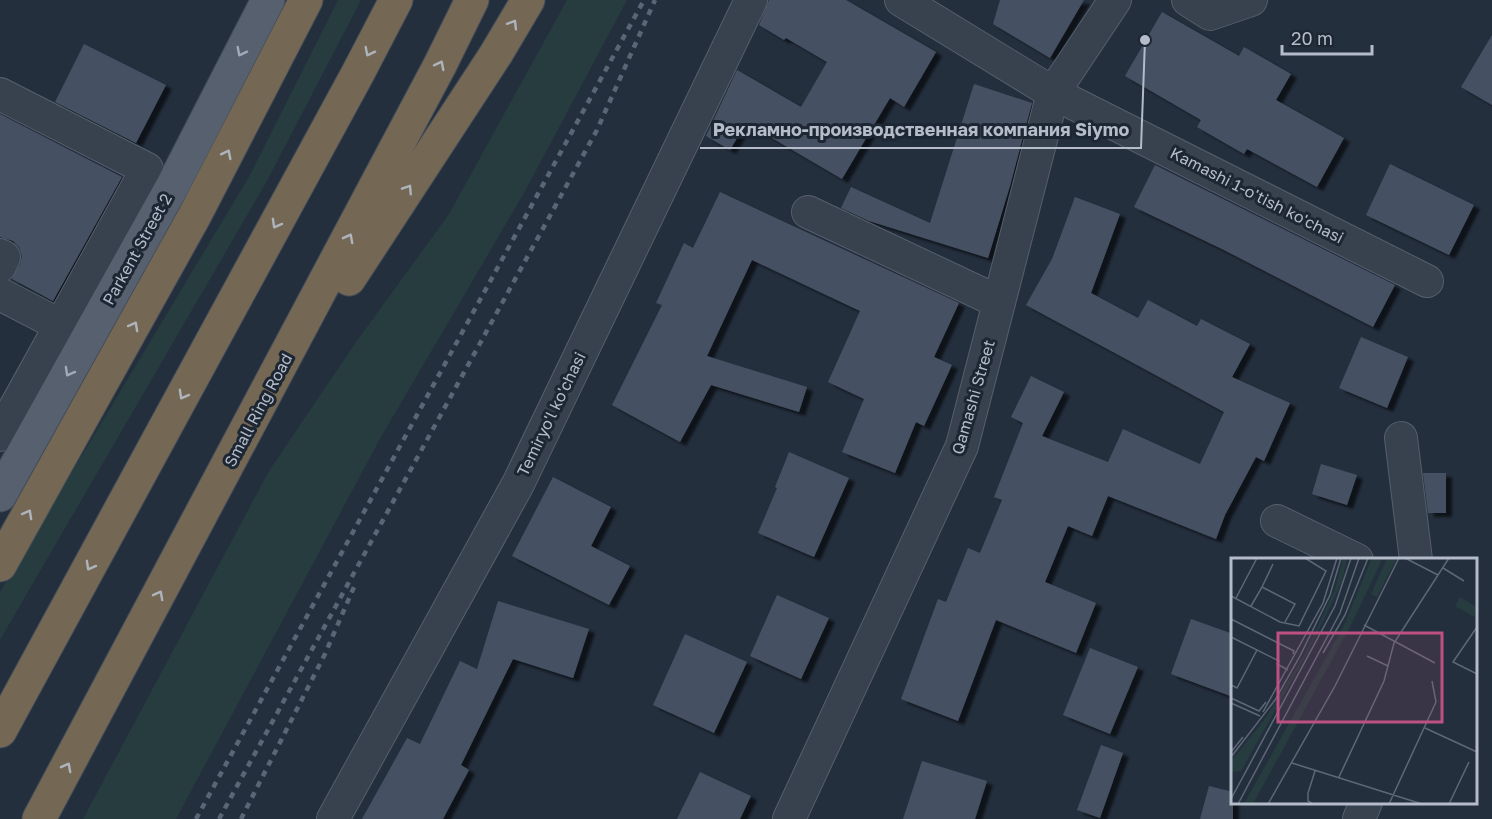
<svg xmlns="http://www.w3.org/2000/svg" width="1492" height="819" viewBox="0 0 1492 819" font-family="'Golos Text',sans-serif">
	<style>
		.green { fill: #263c3f }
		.building { fill: #455162; filter: url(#shadow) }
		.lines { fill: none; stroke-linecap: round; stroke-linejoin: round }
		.minor-casing { stroke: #565f6c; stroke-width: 34 }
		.major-casing { stroke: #414a57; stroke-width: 35 }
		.highway-casing { stroke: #434c59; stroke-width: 35 }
		.minor { stroke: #38414e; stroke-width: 32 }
		.major { stroke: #56606e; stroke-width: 33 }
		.highway { stroke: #746855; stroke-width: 33 }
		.rail { stroke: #5a6575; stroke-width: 4.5; stroke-dasharray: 6 6; stroke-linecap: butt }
		.oneway { stroke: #aeb4bd }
		.oneway2 { stroke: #a1aab7 }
		.labels { text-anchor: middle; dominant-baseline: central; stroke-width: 6; stroke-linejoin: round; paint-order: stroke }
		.street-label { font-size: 16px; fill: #b4bcc9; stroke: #1d2633 }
		.inset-road { fill: none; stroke: #5e6776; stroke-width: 1.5 }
		.view { fill: #bd5182; fill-opacity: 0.15; stroke: #bd5182; stroke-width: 3 }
		.inset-edge { fill: none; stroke: #b4bcc9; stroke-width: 3 }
		.leader { fill: none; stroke: #b4bcc9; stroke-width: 2 }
		.callout-dot { fill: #b4bcc9; stroke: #1d2633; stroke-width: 2 }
		.callout-label { font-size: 18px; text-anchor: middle; font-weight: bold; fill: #b4bcc9; stroke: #1d2633; stroke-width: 6; stroke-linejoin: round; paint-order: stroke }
	</style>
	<defs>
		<filter id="shadow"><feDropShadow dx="6" dy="4" stdDeviation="1.5" flood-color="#0009"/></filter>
	</defs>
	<rect width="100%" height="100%" fill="#242f3e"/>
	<g class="green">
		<path d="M338,0H361L267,181L0,640V592L250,175Z"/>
		<path d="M567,0H627L524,193L381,437L176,819H83L269,471L356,342L449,214Z"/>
	</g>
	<g class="building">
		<path d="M769,0H846L936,52L904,107L890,98L842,179L746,123L730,150L706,136L737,70L801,107L827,62L786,38L784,40L759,25Z"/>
		<path d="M1000,0H1084L1050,58L993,24Z"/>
		<path d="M1162,12L1239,56L1244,47L1291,74L1276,100L1344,138L1317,187L1247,149L1244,154L1197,127L1201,120L1125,76Z"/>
		<path d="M1492,35V105L1461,87Z"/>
		<path d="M84,44L166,85L136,143L55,102Z"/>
		<path d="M974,84L1032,103L1010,186L988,258L869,221L841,208L851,187L930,223Z"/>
		<path d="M0,114L122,177L53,301L12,279L20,264L22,256L19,247L13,241L0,237Z"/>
		<path d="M1390,164L1474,205L1449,255L1366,215Z"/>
		<path d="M1155,165L1395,285L1373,327L1222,249L1134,207Z"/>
		<path d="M720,192L959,303L934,357L952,365L924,426L916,422L895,473L842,452L864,399L828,382L860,311L752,260L707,356L807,387L799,412L711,385L680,442L612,405L662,305L656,303L684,243L693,248Z"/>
		<path d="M1075,197L1120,214L1091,293L1138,318L1148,300L1197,326L1201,319L1250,344L1232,377L1290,403L1264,461L1256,457L1225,515L1216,539L1108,496L1092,536L1068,526L1045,582L1096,603L1076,653L996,620L958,721L901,699L938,599L946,602L968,548L980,553L1002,500L994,497L1023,423L1011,417L1031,376L1064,392L1042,436L1108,462L1123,429L1200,464L1224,412L1026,305L1052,259Z"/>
		<path d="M1361,337L1408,357L1387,408L1339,388Z"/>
		<path d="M789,452L849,478L814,557L758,533L777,488L775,487Z"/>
		<path d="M1321,464L1357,475L1347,505L1312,494Z"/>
		<path d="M1423,473H1446V513H1428Z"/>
		<path d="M553,477L611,507L591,546L630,566L609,605L512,556Z"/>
		<path d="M777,595L829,618L801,679L750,656Z"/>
		<path d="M498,601L589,629L573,678L513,659L461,765L469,770L443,819H362L407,738L420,744L460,661L477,669Z"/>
		<path d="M1191,619L1233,634V697L1171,674Z"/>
		<path d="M685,634L747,662L714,733L653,705Z"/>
		<path d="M1090,648L1138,667L1110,734L1063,715Z"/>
		<path d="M1101,745L1123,753L1100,818L1077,810Z"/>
		<path d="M922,761L987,781L975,819H903Z"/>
		<path d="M700,772L751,796L740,819H677Z"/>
		<path d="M1209,786L1233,792V819H1200Z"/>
	</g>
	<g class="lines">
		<defs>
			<g id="minor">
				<path d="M901,0L1053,93L1427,281"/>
				<path d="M1188,0L1210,14L1251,0"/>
				<path d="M0,94L147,169L0,435"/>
				<path d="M808,212L999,302"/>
				<path d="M0,255L4,257L0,266"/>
				<path d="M0,294L79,335"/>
				<path d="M1401,438L1416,560"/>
				<path d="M1277,521L1357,560"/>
				<path d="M333,819L518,484L751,0"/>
				<path d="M789,819L962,446L1053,93L1115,0"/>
				<path d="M1359,819L1366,802"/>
			</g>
			<path id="major" d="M0,495L173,185L268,0"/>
			<g id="highway">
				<path d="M349,279L496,54L528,0"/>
				<path d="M0,565L195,215L306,0"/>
				<path d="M0,731L358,73L396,0"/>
				<path d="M39,819L440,65L472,0"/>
			</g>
		</defs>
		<use href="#minor" class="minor-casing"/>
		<use href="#major" class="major-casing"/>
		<use href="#highway" class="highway-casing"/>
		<use href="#minor" class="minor"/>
		<use href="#major" class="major"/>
		<use href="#highway" class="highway"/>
		<g class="rail">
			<path d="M196,819L644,0"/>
			<path d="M219,819L597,130L655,0"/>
			<path d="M241,819L325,654L354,587"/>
		</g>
	</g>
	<defs><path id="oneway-chevron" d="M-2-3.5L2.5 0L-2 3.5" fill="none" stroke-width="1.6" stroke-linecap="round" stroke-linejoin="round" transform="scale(1.5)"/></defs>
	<g class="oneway">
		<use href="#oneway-chevron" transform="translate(513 24) rotate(-59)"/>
		<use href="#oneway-chevron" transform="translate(369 52) rotate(117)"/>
		<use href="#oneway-chevron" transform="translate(440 65) rotate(-63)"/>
		<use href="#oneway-chevron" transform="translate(227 154) rotate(-63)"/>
		<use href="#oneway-chevron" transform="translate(408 189) rotate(-57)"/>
		<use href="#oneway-chevron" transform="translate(276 224) rotate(119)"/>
		<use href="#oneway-chevron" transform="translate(349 238) rotate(-62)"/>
		<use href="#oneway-chevron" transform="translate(134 326) rotate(-61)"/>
		<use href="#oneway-chevron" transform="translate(183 395) rotate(119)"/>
		<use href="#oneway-chevron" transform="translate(28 514) rotate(-61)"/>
		<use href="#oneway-chevron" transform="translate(90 566) rotate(119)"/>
		<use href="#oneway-chevron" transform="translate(159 595) rotate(-62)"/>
		<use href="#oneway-chevron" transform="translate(67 767) rotate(-62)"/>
	</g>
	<g class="oneway2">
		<use href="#oneway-chevron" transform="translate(241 52) rotate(117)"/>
		<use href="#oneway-chevron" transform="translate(69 372) rotate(119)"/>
	</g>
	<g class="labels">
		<g class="street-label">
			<text transform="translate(1257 195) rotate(27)">Kamashi 1-o'tish ko'chasi</text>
			<text transform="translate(137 249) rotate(-61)">Parkent Street 2</text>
			<text transform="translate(973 397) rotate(-74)">Qamashi Street</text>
			<text transform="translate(258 410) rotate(-62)">Small Ring Road</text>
			<text transform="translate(551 414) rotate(-64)">Temiryo'l ko'chasi</text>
		</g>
	</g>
	<g transform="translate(1231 558)">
		<rect width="246" height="246" fill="#242f3e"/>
		<path d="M112,0H116L111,24L77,94L10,213L0,214V203L34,161L75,94L104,31ZM141,0H152L119,69L22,246H13L113,67ZM156,0H166L146,39L140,36ZM229,39L246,49L243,59L224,48Z" fill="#263c3f"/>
		<path class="inset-road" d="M174,0L207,17M212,10L233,23M31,29L42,6M0,38L49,64L68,68L95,13L74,0M5,40L26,0M20,48L31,29L64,46L54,64M0,61L63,93L62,96M133,67L204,105M246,69L222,104L246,116M0,79L48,103L46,106L57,112M92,95L114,57L137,0M136,98L157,108M0,127L6,130L26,92M0,140L28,153L35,144M0,145L29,158M32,154L92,45L106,0M194,170L246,194M0,194L12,179M0,199L44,142L69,98L99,37L110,0M61,205L191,246M108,219L153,123L163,85L218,0M0,241L104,48L120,0M7,246L109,55L128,0M37,246L104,128L168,0M82,246L77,243V235L84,213M158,246L205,144L201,123M218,246L238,204"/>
		<path class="view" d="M47,75H211V164H47Z"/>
		<rect width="246" height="246" class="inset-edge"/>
	</g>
	<path class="leader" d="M1145 40L1141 148H700"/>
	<circle class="callout-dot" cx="1145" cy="40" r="6"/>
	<g class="callout-label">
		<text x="921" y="136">Рекламно-производственная компания Siymo</text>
	</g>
	<path d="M1282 45v9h90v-9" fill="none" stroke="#b4bcc9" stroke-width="3"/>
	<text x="1291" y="45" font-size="18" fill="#b4bcc9" stroke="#1d2633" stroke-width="4.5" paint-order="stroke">20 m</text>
</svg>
